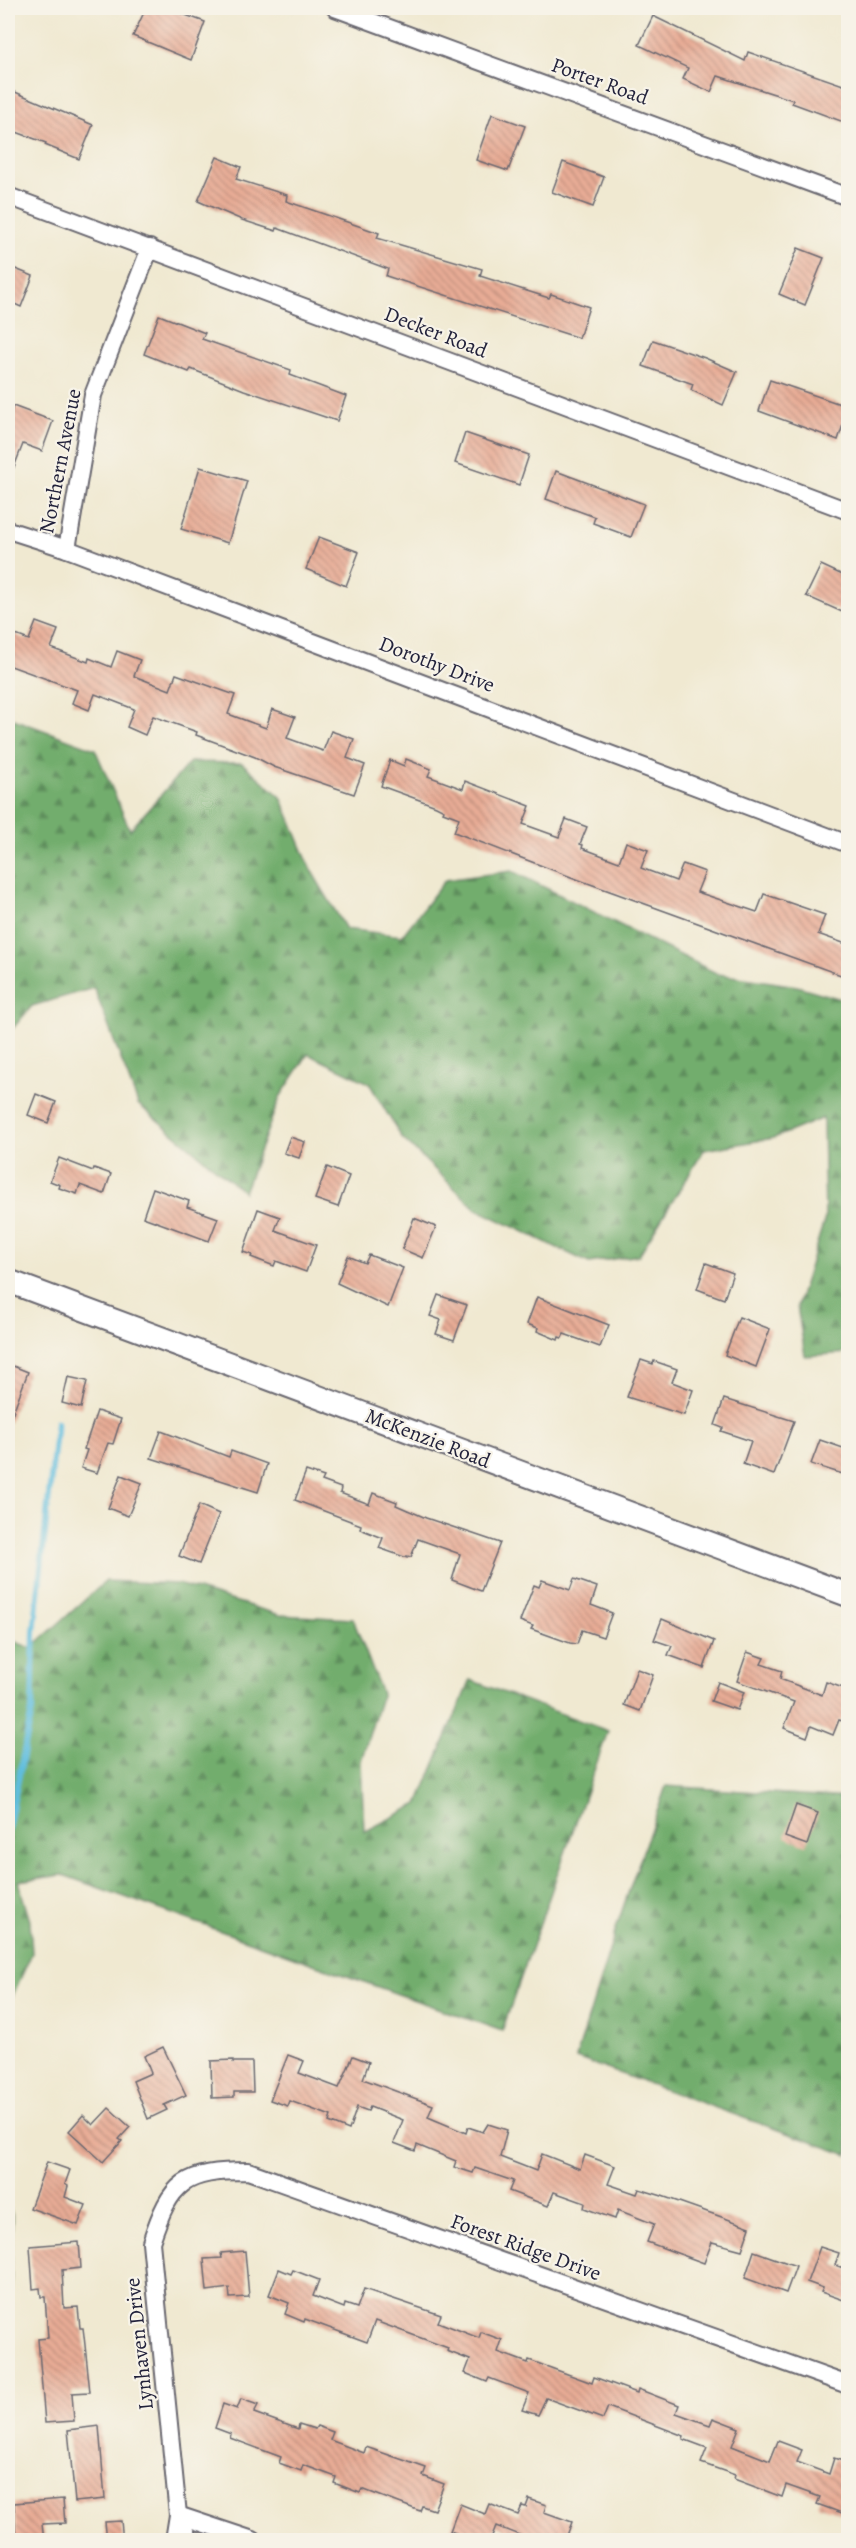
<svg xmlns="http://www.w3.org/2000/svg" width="856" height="2548" font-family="Alegreya,serif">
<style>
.forest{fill:url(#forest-firs);stroke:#4a6854;stroke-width:1.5}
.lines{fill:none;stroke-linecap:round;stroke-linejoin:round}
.stream{stroke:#5fbdde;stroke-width:6}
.building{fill:url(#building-back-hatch)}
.street-casing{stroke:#6a6870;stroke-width:20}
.secondary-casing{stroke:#6a6870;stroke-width:26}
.street{stroke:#fff;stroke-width:16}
.secondary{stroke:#fff;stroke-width:22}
.labels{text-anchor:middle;stroke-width:4.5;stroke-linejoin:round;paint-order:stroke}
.street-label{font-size:21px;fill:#22223b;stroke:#f7f3e8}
</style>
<defs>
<pattern id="forest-firs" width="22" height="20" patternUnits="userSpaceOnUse" patternTransform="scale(1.5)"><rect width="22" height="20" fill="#72ad6d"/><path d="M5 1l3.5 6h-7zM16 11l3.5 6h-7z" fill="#5d8c5b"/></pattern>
<pattern id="building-back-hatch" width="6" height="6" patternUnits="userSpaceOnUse" patternTransform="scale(1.5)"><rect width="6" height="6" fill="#e8ac95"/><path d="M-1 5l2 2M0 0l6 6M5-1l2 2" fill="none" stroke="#bc8c7b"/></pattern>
</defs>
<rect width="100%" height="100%" fill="#f7f3e8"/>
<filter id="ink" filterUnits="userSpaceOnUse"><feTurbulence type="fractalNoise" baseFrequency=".0167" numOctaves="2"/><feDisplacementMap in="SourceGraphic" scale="12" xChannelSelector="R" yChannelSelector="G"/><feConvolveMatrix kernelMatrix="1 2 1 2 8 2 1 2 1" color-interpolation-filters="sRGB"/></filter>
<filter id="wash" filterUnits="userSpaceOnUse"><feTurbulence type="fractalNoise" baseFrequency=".008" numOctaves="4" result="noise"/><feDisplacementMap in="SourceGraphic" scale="24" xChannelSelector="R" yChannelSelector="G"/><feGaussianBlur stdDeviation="1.35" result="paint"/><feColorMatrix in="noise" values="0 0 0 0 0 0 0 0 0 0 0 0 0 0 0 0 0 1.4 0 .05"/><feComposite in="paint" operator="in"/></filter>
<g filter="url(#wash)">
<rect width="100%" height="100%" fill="#f0e9d1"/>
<g class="forest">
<path d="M8,717L95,749L130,830L190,762L242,763L281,797L311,870L346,929L402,936L445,880L512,871L718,974L797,986L848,1001V1353L805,1356L797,1306L825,1218L823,1118L774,1138L704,1150L639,1255L589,1263L476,1209L402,1138L369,1083L308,1054L280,1097L244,1192L138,1104L94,988L32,1006L8,1034Z"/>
<path d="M106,1581L178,1584L280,1615L353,1619L382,1694L361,1761L364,1832L418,1804L470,1680L608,1731L502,2031L63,1875L18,1881L30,1921L32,1953L8,2006V1639L31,1648Z"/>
<path d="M666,1786L848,1798V2155L576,2058L619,1919Z"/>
<path d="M8,2205L12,2215L11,2289L8,2318Z"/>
</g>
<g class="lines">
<path class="stream" d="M8,1829L32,1711L34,1632L57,1422"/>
</g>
<g id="blocks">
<g class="building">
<path d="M146,8H166L205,22L191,60L133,36Z"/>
<path d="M653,16L745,61L748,52L849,87V124L792,103L793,100L718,76L711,92L683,79L688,68L639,45Z"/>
<path d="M8,89L93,125L79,159L45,145L46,143L8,129Z"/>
<path d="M492,114L525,126L508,171L476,160Z"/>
<path d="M217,157L241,167L236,179L287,195L286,201L379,233L377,238L482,269L480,276L549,298L551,294L589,307L579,338L386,276L388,269L277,228L276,231L242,220L198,201Z"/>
<path d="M563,162L604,177L593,207L552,192Z"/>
<path d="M798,248L824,258L805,305L779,294Z"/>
<path d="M8,266L33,276L21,307L8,301Z"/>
<path d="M159,315L205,333L202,339L291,370L290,375L346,396L337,421L244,390L191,369L189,372L144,354Z"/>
<path d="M653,340L705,358L737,372L723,405L691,390L693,384L643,366Z"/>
<path d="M770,380L849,407L838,440L759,411Z"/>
<path d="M13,406L53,421L42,451L23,444L9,480H8V422Z"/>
<path d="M465,433L529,455L519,485L455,463Z"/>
<path d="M200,467L247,481L228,543L181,529Z"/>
<path d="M556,471L644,504L631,537L593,523L595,517L546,499Z"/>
<path d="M319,537L359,552L346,586L306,569Z"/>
<path d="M821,565L849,578V615L806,596Z"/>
<path d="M36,622L58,630L51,648L88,662L89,658L111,667L117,651L140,660L134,676L170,690L176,674L235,695L228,714L266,728L272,709L295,717L287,738L323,751L331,731L354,739L347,758L365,765L354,794L274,767L255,757L196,735L197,732L153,716L145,735L127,727L134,709L95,694L89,710L72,703L77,690L8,665V632L29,640Z"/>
<path d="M406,759L431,769L428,776L463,789L465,781L530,806L523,824L559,837L566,819L587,827L580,844L583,845L582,848L619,862L626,842L648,850L641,868L676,881L683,864L705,872L697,892L757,912L764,894L825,915L818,934L849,945V978L571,877L454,832L459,818L443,812L444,810L436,806L381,786L390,760L404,766Z"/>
<path d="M36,1094L56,1102L48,1123L28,1115Z"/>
<path d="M290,1137L305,1142L299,1158L284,1153Z"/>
<path d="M59,1158L93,1171L94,1168L111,1174L104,1194L80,1185L77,1194L59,1188L60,1185L50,1181Z"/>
<path d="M327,1167L349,1176L338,1207L315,1199Z"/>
<path d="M153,1188L189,1201L187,1207L218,1218L209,1241L143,1217Z"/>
<path d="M258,1209L280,1217L275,1230L316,1245L306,1272L276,1261L274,1266L251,1257L252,1255L243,1252Z"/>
<path d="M414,1218L436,1227L423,1258L402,1249Z"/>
<path d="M369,1255L403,1268L388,1307L337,1283L348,1256L365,1263Z"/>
<path d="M706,1263L733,1273L724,1299L697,1289Z"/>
<path d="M438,1295L467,1305L454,1340L436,1334L441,1320L430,1316Z"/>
<path d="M537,1297L609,1325L600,1347L564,1334L562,1338L559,1337L558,1340L537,1331L538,1328L527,1324Z"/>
<path d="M739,1317L770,1329L756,1367L725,1355Z"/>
<path d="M641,1360L653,1364L654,1361L677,1369L672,1382L693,1390L684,1415L627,1397Z"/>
<path d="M8,1364L28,1372L9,1423H8Z"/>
<path d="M68,1377L87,1381L81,1408L62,1403Z"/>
<path d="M724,1399L794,1421L774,1475L743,1464L751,1441L721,1431L723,1428L715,1425Z"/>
<path d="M97,1411L121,1419L113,1444L108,1443L97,1473L81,1468L87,1450L84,1449Z"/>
<path d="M161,1431L229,1457L231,1451L267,1464L258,1492L151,1458Z"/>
<path d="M820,1440L849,1450V1476L811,1464Z"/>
<path d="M306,1471L324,1477L322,1481L341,1488L340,1493L369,1504L373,1493L397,1502L396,1505L426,1518L500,1543L481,1591L452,1580L460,1554L418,1539L411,1557L407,1556V1558L379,1548L383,1538L360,1529L361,1525L295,1500Z"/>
<path d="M121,1475L142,1483L128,1516L108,1508Z"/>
<path d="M199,1505L219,1514L199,1564L179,1556Z"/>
<path d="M574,1579L597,1587L591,1605L612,1613L603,1637L582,1630L577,1644L570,1643L531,1629L533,1626L520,1621L534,1585L539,1587L542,1580L570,1590Z"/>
<path d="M662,1619L714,1641L704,1668L668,1655L672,1646L654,1640Z"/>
<path d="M747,1652L764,1658L761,1664L782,1671L780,1679L822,1695L826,1682L849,1690V1723L839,1720L833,1735L811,1726L807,1737L784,1728L794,1702L737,1681Z"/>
<path d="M637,1669L653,1675L640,1711L624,1705Z"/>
<path d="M718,1682L744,1692L737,1710L711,1701Z"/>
<path d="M796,1805L818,1813L807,1845L785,1837Z"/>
<path d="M163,2047L186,2095L164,2105L167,2110L148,2119L133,2081L151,2073L144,2056Z"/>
<path d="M288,2055L304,2061L299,2073L339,2088L353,2056L369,2062L363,2079L433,2105L428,2117L466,2133L468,2127L483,2132L488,2124L507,2130L500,2157L536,2171L542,2154L580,2169L585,2155L615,2166L608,2184L637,2194L639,2189L662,2196L750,2227L742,2250L712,2242L704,2263L647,2242L654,2224L618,2210L615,2219L584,2208L585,2203L554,2192L548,2206L509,2191L513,2181L475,2168L473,2173L454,2167L456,2161L417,2145L415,2151L394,2143L403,2120L370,2107L368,2111L357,2107L349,2130L329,2122L331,2116L290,2101L288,2106L270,2100Z"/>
<path d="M233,2060V2062H252L253,2092H234V2097L212,2098L211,2061Z"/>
<path d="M109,2108L130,2127L119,2139L122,2141L103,2162L69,2131L83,2115L93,2125Z"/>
<path d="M47,2162L70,2170L65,2184L68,2186L65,2197L86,2205L78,2225L30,2208Z"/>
<path d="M79,2242L81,2268L62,2270L64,2308L78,2307L80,2328H83L84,2336L90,2392L72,2393L74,2421L45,2423L38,2339L48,2338L45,2297H41L40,2288L33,2289L30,2246Z"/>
<path d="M820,2247L839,2253L835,2265L849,2270V2302L821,2292L823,2288L807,2282Z"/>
<path d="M245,2251L249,2297L230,2298L229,2288L207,2291L204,2259L222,2258L221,2253Z"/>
<path d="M754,2251L796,2266L786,2293L745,2278Z"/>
<path d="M279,2269L291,2274L293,2270L319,2280L313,2296L344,2308L345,2304L357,2308L364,2289L441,2315L438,2322L479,2338L481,2332L502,2340L498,2352L528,2363L529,2360L592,2383L594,2377L637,2393L638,2389L679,2405L676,2413L710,2425L713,2418L739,2428L732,2446L770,2461L778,2441L802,2450L797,2462L829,2474L834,2458L849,2463V2495L842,2513L817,2504L820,2497L786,2485L782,2497L734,2479L735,2475L701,2463L707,2448L683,2439L684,2436L608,2407L603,2419L546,2398L538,2415L522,2410L529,2393L489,2378L487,2382L465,2373L470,2360L447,2351L448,2348L375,2321L367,2342L305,2319L304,2322L285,2314L289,2303L269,2295Z"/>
<path d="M241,2399L258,2405L254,2413L298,2429L299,2424L315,2429L317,2426L333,2432L330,2440L364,2453L366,2447L426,2468L423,2476L444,2484L434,2510L422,2506L420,2511L362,2489L360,2493L334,2483L336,2477L303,2465L301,2471L279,2463L281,2457L230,2438L231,2434L215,2428L223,2404L237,2409Z"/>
<path d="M99,2426L105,2499L75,2502L68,2430Z"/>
<path d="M63,2499L65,2523L42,2524L44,2541H16L14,2503Z"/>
<path d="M529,2499L546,2505L544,2512L572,2522L565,2541H534L496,2526L490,2541H476L450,2531L460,2504L485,2514L489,2504L518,2515L522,2506L526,2507Z"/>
<path d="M121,2521L123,2541H107L105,2522Z"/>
</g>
</g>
</g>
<g filter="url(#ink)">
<use href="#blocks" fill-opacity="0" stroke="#6a6870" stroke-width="1.5"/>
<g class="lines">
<g class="street-casing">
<g id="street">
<path d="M335,8L848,197"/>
<path d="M8,196L848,511"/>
<path d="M8,530L67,549L848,844"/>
<path d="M67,549L93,395L150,248"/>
<path d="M178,2515L253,2540"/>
<path d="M178,2515L189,2540"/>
<path d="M174,2540L178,2515L151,2242C171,2181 184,2171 248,2171L848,2385"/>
</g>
</g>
<g class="secondary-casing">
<path id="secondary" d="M8,1281L848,1595"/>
</g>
<use href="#street" class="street"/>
<use href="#secondary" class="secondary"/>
</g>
</g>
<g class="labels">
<g class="street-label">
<text transform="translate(600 81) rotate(20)" y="7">Porter Road</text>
<text transform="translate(436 332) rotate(21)" y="7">Decker Road</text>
<text transform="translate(60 461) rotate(-79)" y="7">Northern Avenue</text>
<text transform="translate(437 664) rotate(21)" y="7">Dorothy Drive</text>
<text transform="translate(428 1438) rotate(21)" y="7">McKenzie Road</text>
<text transform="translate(526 2247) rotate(20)" y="7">Forest Ridge Drive</text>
<text transform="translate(139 2344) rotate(-96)" y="7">Lynhaven Drive</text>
</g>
</g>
<rect width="856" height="2548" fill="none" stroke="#f7f3e8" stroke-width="30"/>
</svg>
